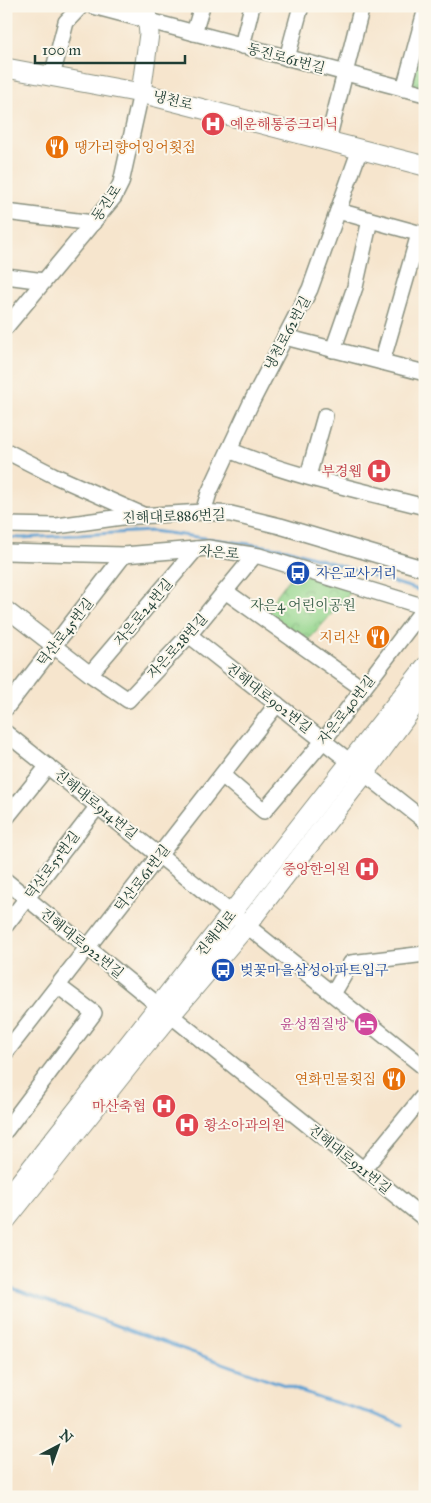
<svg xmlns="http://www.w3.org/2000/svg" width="431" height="1503" font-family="'IM FELL Great Primer','Noto Serif KR',serif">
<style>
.park{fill:url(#park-crowns);stroke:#5a8a60}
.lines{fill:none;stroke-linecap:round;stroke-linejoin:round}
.stream{stroke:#5fa0d2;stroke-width:3}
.minor-casing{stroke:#8a9180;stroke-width:18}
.major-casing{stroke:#8a9180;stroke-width:21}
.minor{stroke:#fff;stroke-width:15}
.major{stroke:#fff;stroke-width:19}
.labels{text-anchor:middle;stroke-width:4;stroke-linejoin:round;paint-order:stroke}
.street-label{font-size:14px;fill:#1f3d34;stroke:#fbf7ec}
.health-label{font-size:14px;fill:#be3a42;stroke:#fbf7ec;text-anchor:end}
.food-label{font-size:14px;fill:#c56008;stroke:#fbf7ec;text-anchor:end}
.transit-label{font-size:14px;fill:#164399;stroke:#fbf7ec;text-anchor:start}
.park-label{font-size:14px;fill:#365c46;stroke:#fbf7ec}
.hotel-label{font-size:14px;fill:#b23c85;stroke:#fbf7ec;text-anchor:end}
</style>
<defs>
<pattern id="park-crowns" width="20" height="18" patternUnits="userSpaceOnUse" patternTransform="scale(1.25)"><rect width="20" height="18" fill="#94d68d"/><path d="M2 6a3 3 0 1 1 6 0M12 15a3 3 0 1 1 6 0" fill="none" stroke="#78af74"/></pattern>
</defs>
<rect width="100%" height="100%" fill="#fbf7ec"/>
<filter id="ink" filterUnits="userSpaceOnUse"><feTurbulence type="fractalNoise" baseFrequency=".02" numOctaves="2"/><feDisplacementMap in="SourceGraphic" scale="10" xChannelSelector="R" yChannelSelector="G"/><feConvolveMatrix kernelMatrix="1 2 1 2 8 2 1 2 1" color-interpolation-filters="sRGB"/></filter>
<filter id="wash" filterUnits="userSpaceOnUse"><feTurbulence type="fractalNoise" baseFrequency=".0096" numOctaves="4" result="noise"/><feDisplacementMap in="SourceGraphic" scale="20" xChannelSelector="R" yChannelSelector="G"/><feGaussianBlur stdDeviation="1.12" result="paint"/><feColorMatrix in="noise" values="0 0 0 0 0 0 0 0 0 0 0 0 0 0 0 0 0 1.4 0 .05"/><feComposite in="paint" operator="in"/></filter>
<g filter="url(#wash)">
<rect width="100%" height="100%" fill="#f6e5cd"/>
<g class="park">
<path d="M425,33V89L410,85Z"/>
<path d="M294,572L351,589V592L306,643L265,611Z"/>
</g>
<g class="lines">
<g class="stream">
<path d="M6,537L21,538L152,531L287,549L425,592"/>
<path d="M6,1286L324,1399L371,1413L403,1425"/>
</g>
</g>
</g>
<g filter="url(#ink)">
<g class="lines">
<g class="minor-casing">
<g id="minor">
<path d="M93,6L425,94"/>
<path d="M194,33L202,6"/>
<path d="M242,46L252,6"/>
<path d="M287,58L301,6"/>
<path d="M52,76L66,22L81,6"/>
<path d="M404,89L425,12"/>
<path d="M328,140L362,6"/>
<path d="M338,211L425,235"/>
<path d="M6,212L93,223"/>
<path d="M6,276L44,281"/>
<path d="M6,327L114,197L121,183L141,93"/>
<path d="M285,337L425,373"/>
<path d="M333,350L355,287L370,220"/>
<path d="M382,362L419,234"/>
<path d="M229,450C291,476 359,490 425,507"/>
<path d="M6,451L53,475L143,515"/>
<path d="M308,476L325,416"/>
<path d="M203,512L209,493L251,403L310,289L360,149"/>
<path d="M6,525L57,526L122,517L203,512L231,514L280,526L425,569"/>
<path d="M6,552L124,555L208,548L259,556L425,607"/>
<path d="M225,591L363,689"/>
<path d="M6,609L90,674L128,700L189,635L254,556"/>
<path d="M189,635L425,821"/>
<path d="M90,674L196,549"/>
<path d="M6,708L124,555"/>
<path d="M6,733L425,1068"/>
<path d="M222,775L264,811L324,740L425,607"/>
<path d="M6,818L48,766"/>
<path d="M6,881L158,1005L425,1219"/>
<path d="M6,925L98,806"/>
<path d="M333,994L351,963L425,954"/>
<path d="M6,1052L277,704"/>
<path d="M6,1130L94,1013L58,986"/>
<path d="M363,1170L425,1094"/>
</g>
</g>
<g class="major-casing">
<g id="major">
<path d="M6,68L141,93L425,166"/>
<path d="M141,93L149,34L146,6"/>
<path d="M6,1200L425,667"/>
<path d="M6,1220L143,1048L247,925L365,773L425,691"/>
</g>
</g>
<use href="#minor" class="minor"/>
<use href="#major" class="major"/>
</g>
</g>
<defs>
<g id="hospital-disc" transform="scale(1.25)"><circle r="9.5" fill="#e0444e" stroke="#fbf7ec"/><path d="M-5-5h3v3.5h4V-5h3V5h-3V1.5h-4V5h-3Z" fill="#fff"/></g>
<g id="restaurant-disc" transform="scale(1.25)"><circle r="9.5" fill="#e8710a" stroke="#fbf7ec"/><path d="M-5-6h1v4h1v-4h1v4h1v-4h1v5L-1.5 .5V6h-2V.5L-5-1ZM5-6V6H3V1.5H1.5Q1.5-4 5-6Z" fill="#fff"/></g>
<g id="bus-disc" transform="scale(1.25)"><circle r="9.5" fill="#1a4fb4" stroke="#fbf7ec"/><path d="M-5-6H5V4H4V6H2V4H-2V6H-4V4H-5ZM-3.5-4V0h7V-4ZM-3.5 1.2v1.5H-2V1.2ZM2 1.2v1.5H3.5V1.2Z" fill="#fff"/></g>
<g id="hotel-disc" transform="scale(1.25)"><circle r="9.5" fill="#d1479c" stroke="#fbf7ec"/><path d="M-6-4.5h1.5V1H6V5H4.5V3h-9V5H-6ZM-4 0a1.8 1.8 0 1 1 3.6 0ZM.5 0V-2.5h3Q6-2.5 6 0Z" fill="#fff"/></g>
</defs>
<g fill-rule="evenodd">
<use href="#hospital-disc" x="213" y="124"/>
<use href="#restaurant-disc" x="57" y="147"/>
<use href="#hospital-disc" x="379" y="471"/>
<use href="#bus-disc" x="298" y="573"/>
<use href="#restaurant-disc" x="378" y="637"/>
<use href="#hospital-disc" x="367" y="869"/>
<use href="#bus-disc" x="223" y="970"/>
<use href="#hotel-disc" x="366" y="1024"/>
<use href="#restaurant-disc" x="394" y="1079"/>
<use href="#hospital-disc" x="164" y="1106"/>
<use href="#hospital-disc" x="187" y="1125"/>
</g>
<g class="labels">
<g class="street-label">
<text transform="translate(286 58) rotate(15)" y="5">동진로61번길</text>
<text transform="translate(173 100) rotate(14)" y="5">냉천로</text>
<text transform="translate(106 203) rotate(-56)" y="5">동진로</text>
<text transform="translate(287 333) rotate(-62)" y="5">냉천로62번길</text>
<text transform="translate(174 516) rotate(-2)" y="5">진해대로886번길</text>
<text transform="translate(219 552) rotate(5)" y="5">자은로</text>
<text transform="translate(143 612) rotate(-50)" y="5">자은로24번길</text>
<text transform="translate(65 632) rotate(-52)" y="5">덕산로45번길</text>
<text transform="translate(177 646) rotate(-48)" y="5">자은로28번길</text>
<text transform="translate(269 698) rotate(38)" y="5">진해대로902번길</text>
<text transform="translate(346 710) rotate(-52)" y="5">자은로40번길</text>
<text transform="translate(96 804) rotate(39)" y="5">진해대로914번길</text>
<text transform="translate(52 865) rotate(-53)" y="5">덕산로55번길</text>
<text transform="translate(142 878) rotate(-52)" y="5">덕산로61번길</text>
<text transform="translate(216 933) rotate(-51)" y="5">진해대로</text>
<text transform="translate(82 943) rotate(39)" y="5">진해대로922번길</text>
<text transform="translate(350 1159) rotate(39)" y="5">진해대로921번길</text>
</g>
<g class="health-label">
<text x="230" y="129" text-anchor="start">예운해통증크리닉</text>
<text x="362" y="476">부경웹</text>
<text x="350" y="874">중앙한의원</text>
<text x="146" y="1111">마산축협</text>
<text x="204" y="1130" text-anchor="start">황소아과의원</text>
</g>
<g class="food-label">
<text x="74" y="152" text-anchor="start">땡가리향어잉어횟집</text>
<text x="360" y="642">지리산</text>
<text x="376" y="1084">연화민물횟집</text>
</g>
<g class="transit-label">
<text x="316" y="578">자은교사거리</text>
<text x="240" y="975">벚꽃마을삼성아파트입구</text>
</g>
<g class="park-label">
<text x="303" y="610">자은4 어린이공원</text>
</g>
<g class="hotel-label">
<text x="348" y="1029">윤성찜질방</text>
</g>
</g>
<rect width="431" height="1503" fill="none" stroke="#fbf7ec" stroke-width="25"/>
<g transform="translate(58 1446) rotate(41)" stroke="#fbf7ec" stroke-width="4" paint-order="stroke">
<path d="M0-4L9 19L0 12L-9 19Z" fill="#1f3d34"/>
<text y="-8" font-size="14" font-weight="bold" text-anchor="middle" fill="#1f3d34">N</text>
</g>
<path d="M35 55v8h150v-8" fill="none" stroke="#1f3d34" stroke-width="2.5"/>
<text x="42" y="55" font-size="15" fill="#1f3d34" stroke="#fbf7ec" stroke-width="4" paint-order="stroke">100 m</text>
</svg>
